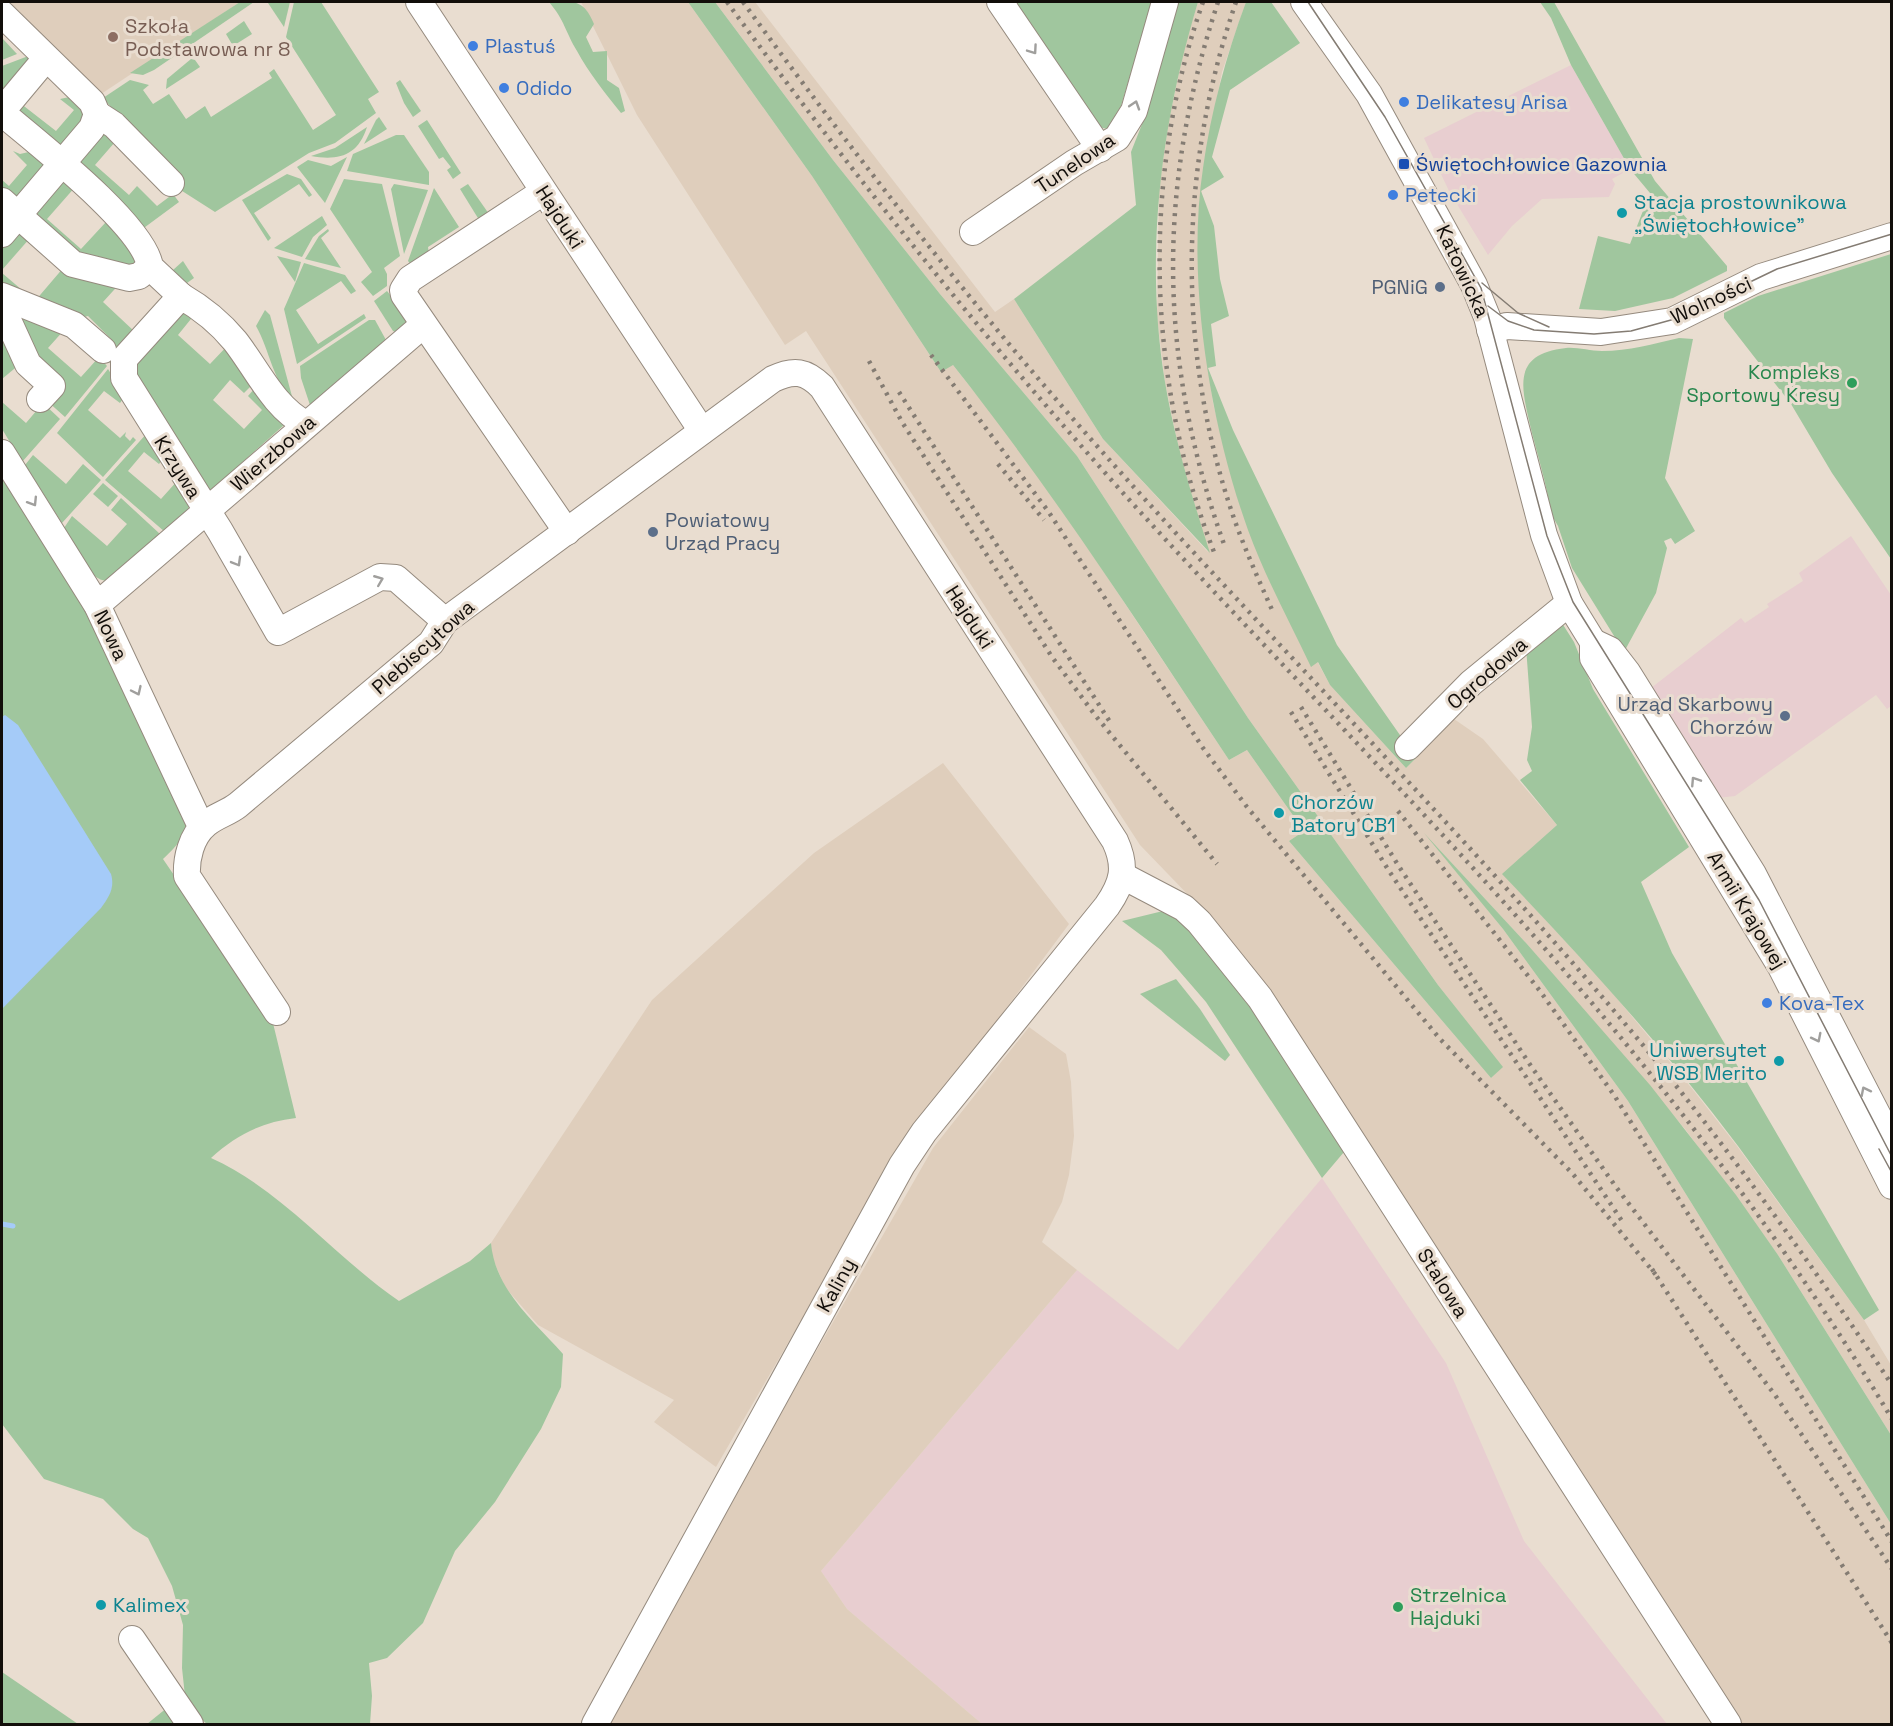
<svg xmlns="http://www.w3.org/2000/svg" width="1893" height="1726" font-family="'Space Grotesk',sans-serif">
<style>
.commercial{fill:#e8ced0}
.built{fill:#dfcebc}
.green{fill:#a0c69e}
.water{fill:#a5cbf8}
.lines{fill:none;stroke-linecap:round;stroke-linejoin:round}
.stream{stroke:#a5cbf8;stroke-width:5}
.minor-casing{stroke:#958a7e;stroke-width:28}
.minor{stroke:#fff;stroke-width:26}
.tram{stroke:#847c73;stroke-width:1.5}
.rail{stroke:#847c73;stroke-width:4.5;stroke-dasharray:3 6;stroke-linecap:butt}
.oneway{stroke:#a09f9d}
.education-dot{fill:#8d6e63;stroke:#e9ddd0;stroke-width:2}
.shop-dot{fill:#3f7fe0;stroke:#e9ddd0;stroke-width:2}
.transit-dot{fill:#1a4fb4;stroke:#e9ddd0;stroke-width:2}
.culture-dot{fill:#0f9aa8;stroke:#e9ddd0;stroke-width:2}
.service-dot{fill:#5c6f8a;stroke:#e9ddd0;stroke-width:2}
.leisure-dot{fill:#2e9e5b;stroke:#e9ddd0;stroke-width:2}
.labels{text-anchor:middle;stroke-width:6;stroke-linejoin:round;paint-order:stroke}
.education-label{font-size:20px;fill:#785e54;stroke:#e9ddd0;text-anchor:start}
.shop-label{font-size:20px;fill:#366cbe;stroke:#e9ddd0;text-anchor:start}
.street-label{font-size:20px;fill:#120e0a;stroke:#e9ddd0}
.transit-label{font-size:20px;fill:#164399;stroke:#e9ddd0;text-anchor:start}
.culture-label{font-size:20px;fill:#0d838f;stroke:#e9ddd0;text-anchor:start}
.service-label{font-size:20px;fill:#4e5e75;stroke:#e9ddd0;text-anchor:end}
.leisure-label{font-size:20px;fill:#27864d;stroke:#e9ddd0;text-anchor:end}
</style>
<rect width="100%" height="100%" fill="#e9ddd0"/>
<g class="commercial">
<path d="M1571,65L1630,169L1612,179L1615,184L1609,197L1542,199L1512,226L1488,255L1449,191L1424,138Z"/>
<path d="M1851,536L1891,595V706L1887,709L1876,695L1735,796L1717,798L1651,688L1741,618L1745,623L1769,607L1767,604L1803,581L1799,573Z"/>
<path d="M1322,1178L1446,1363L1524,1541L1667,1724H982L847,1609L821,1571L1077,1270L1178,1350Z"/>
</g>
<g class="built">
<path d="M7,2H240L98,96Z"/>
<path d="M581,2H688L812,176L941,372L952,364L1012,439L1066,515L1229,760L1247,750L1304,831L1289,841L1491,1078L1502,1067L1438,985L1248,718L1077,456L940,294L833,160L715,2H755L995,312L1014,299L1103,439L1208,552L1179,450L1165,382L1157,317L1159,188L1169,120L1186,40L1198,2H1246L1222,72L1203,170L1200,217L1203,334L1213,403L1230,471L1312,666L1317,661L1330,685L1406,768L1454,719L1483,739L1557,825L1503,874L1605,984L1694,1091L1737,1146L1864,1320L1891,1365V1435L1778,1255L1685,1129L1527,944L1434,844L1503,929L1628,1101L1891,1524V1724H1739L1195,902L1140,845L806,331L785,345L637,115Z"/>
<path d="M943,763L1069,924L897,1155L716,1467L654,1422L674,1400L538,1325L505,1287L492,1257L491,1243L652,1000L814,853Z"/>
<path d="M1029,1027L1066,1054L1071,1082L1074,1136L1069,1175L1062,1202L1042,1242L1077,1270L821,1571L847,1609L982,1724H605L693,1566L933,1148Z"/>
</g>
<g class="green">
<path d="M240,2H254L154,70L143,75L130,73Z"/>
<path d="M270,2H290L284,27L268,3Z"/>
<path d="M294,2H321L379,92L368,99L376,113L335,143L309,153L215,212L179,189L109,112L112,108L103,98L130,80L149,85L143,90L153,104L169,94L186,119L205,106L211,117L272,78L269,73L274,69L313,130L336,115L286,37Z"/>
<path d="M549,2C575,1 584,0 594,24L586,37L593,52L607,51V80L619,88L625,111L621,113C605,93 589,73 577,51C565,31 565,21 549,2Z"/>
<path d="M688,2H715L833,160L940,294L1077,456L1248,718L1438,985L1503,1067L1491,1078L1289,841L1304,831L1247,750L1229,760C1140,626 1053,491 953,365L941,372L812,176Z"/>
<path d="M1011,2H1152L1121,106L1107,129L1099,127Z"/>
<path d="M1178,2H1198C1161,124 1144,255 1165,382C1175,441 1192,497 1210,553L1103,439L1014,299L1136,205L1131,152L1146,114Z"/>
<path d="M1246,2H1271L1300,43L1230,90L1212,157L1224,177L1201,191L1214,226L1220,279L1229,316L1211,324L1216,366L1208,368L1233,430L1337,645L1416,758L1406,768L1330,685L1318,662L1311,667C1290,622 1265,577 1248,530C1210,424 1186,281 1203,168C1211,111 1226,56 1246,2Z"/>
<path d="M1540,2H1554L1655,181L1727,266V271L1673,298L1615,311L1579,309L1598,236L1630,244L1650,193L1630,169L1571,65L1551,18Z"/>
<path d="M244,21L252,34L233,46L226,34Z"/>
<path d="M2,38L17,54L2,60Z"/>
<path d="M31,55L37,61L2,103V66Z"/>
<path d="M191,59L195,60L200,67L166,89L167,79Z"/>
<path d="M400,80L421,111L413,117L404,103L396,83Z"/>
<path d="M74,96L89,111L63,149L8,108L20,103L56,131L74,110L60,99Z"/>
<path d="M379,117L387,129L364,144L376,120Z"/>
<path d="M427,120L461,173L453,179L447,170L451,167L443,157L439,159L418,126Z"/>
<path d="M367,127C358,156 338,161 311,156L335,148Z"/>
<path d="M101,132L115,142L95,165L129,195L137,186L157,206L173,194L179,202L137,233L74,163Z"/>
<path d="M396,135H404L429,172V185L347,171L353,154Z"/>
<path d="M13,151L20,154L33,151L47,166L19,200L2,193V180L9,186L27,165Z"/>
<path d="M347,157L325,203L297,167L308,160L331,166Z"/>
<path d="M287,174L301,179L312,195L309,197L299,184L254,213L271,238L268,241L242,200Z"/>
<path d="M63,178L76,186L47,219L81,249L106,222L144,254L130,272C83,261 52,259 33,209Z"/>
<path d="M344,179L382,184L400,256L384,268L387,274V286L373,296L361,282L372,272L330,209Z"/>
<path d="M394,184L428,190L404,254L391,189Z"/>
<path d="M468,184L489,214L481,223L460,189Z"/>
<path d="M434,188L459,227L428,247L429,254L412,266L408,261Z"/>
<path d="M322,216L327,225L313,237L302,257L274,248Z"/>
<path d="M328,229L329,231L321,238L341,268L305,259L319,236Z"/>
<path d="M14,231L30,238L2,270V244Z"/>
<path d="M1891,254H1892L1891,559L1832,473L1791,404L1724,318V313L1758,296Z"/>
<path d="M277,256L301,262L295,282Z"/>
<path d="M183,261L194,278L187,283L173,270Z"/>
<path d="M304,263L345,275L356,291L351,294L341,281L296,310L318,344L364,314L366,318L297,364L284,309Z"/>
<path d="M64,267L123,280L103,302L135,332L156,314L111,363L101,355L113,341L88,316L73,320L2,292V273L35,301Z"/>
<path d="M387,291L411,321L398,333L393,331L374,301Z"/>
<path d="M177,308L195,314L178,335L210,364L229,344L252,385L244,393L230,380L213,400L244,429L262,410L248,396L255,388H259L284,425L208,493L133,370L132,359Z"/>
<path d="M265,310L270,315L293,400C273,382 270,351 256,326Z"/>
<path d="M26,312L65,329L48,348L81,377L99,357L107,366L65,417L46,400L15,324Z"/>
<path d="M369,320H375L386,340L315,406L310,405L301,378L300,366Z"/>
<path d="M8,331L20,364L2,379V339Z"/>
<path d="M1679,338L1693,339L1665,478L1695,531L1675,544L1671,538L1664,541L1667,548L1656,593L1624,652L1572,568L1558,526L1551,514C1547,485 1538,457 1531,429C1522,389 1510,354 1566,348C1577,347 1590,351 1602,351C1629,351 1653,344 1679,338Z"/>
<path d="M108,369L125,396L120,403L104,391L88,410L120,438L126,432L125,436L130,441L133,437L136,440L103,477L57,433Z"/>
<path d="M2,402L26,423L43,403L60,419L22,462L2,429Z"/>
<path d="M148,432L163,459L159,464L144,452L128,471L161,499L178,480L165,469L169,465L191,501L186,515L165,532L105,480Z"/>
<path d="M33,455L66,484L83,464L101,480L62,523L25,465Z"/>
<path d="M2,465L80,590L187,812C187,835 179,844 163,859L272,1019L296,1118C262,1122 236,1135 211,1158C281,1189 336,1258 399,1301L470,1261L491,1243C495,1290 534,1321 563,1354L561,1387L541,1429L495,1502L455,1551L423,1623L387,1658L369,1663L372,1696L370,1724H207L194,1713L185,1696L182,1668L183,1625L172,1586L148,1538L133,1529L103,1499L44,1479L2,1424Z"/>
<path d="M103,483L118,496L108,507L93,494Z"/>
<path d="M121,498L160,534L108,581C87,581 74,544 64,528L72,516L107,546L127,524L111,510Z"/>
<path d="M1560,620L1574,642L1593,689L1689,847L1641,882L1672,953L1879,1310L1864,1320C1822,1262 1780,1204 1738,1146C1666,1050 1585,961 1502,874L1557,825L1520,780L1532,771L1527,760L1532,727L1526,647Z"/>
<path d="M1424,833L1527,944L1650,1085L1736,1195L1778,1255L1891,1435V1524L1628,1101L1503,929Z"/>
<path d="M1163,911L1177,916L1242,994L1344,1152L1322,1178L1206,1002L1161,950L1122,921Z"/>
<path d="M1176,979L1200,1009L1230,1055L1225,1061L1140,994Z"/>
<path d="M2,1672L78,1724H2Z"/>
<path d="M168,1707L179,1724H147Z"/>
</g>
<path class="water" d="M5,715L18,725L111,874C115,888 109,897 101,908L2,1009V717Z"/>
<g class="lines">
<path class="stream" d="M2,1224L13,1226"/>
<g class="minor-casing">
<g id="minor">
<path d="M419,2L702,431"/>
<path d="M1000,2L1100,149"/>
<path d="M1304,2L1369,94L1474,285L1487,317L1544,535L1569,603L1593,642V658L1781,967L1892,1186"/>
<path d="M2,14L92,102L97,114L92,128L2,234"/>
<path d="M2,111L43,62"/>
<path d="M2,113C35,141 146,227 150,267L181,296"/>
<path d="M97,114L114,125L171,183"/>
<path d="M543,192L410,279L403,290L404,295L567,532"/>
<path d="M2,201L73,264L129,278L139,276L150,267"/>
<path d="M973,232L1074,163L1117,138L1134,111L1165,2"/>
<path d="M2,296L74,325L103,350"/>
<path d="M2,307L28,364L52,386L40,399"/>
<path d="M1490,330L1507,326L1601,332L1672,321L1761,277L1892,236"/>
<path d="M306,424C274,408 257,369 235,341C221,324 200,307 181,296L124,359V378L220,531L278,632L380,577L396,578L445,621"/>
<path d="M2,453L97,605L198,820L204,825"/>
<path d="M97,605L422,326"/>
<path d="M1593,642L1610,650L1627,672L1753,874L1892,1143"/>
<path d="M1408,747L1471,683L1569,603"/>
<path d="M1123,876L1184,908L1199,922L1260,998L1728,1724"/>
<path d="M277,1012L187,876C186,859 191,836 206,824C215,816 228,813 238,805L431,643L445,621L773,379C794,369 806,371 822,387L1115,841C1127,867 1123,883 1107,906L924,1132L902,1165L595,1724"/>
<path d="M132,1639L190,1724"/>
</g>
</g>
<use href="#minor" class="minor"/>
<g class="tram">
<path d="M1308,2L1385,117L1481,288L1547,536L1573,602L1759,900L1892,1157"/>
<path d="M1482,283L1518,313L1549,327"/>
<path d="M1488,306L1508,321L1534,330L1594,334L1631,331L1671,320L1777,269L1892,234"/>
<path d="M1879,1149L1892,1173"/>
</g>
<g class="rail">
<path d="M727,2C854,176 988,344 1133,504C1305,693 1488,872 1648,1071C1737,1181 1819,1297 1892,1419"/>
<path d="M743,2C847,145 957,286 1074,420C1263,635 1469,835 1652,1056C1738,1161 1817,1272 1892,1385"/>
<path d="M1203,2C1141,178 1146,378 1214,552"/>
<path d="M1218,2C1156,190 1158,361 1225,547"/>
<path d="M1236,2C1178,170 1176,356 1236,524C1247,554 1260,583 1273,612"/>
<path d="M931,355L1048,511L1203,748L1247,807L1440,1039L1572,1173L1656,1275"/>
<path d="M869,361L902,422L1052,657L1095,715L1217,864"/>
<path d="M899,392L1110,722"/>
<path d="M998,464L1044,520"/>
<path d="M1301,707L1398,865L1533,1069L1616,1187L1775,1395L1892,1569"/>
<path d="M1291,712L1389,871L1622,1221"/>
<path d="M1398,811L1540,991L1614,1095L1892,1542"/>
<path d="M1652,1269L1892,1643"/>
</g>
</g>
<defs><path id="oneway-chevron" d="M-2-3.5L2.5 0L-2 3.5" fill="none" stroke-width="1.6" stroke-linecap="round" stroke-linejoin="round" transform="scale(1.5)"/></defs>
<g class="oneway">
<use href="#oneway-chevron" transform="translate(1033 50) rotate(55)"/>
<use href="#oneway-chevron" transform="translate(1135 105) rotate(-72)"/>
<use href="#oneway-chevron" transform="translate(33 502) rotate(58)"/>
<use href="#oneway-chevron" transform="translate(237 562) rotate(60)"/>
<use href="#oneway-chevron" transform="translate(379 580) rotate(-22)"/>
<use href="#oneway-chevron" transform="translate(137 691) rotate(65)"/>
<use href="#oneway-chevron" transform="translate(1695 781) rotate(-123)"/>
<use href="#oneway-chevron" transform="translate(1817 1038) rotate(63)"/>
<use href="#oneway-chevron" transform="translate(1865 1091) rotate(-117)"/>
</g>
<circle class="education-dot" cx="113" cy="37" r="6"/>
<g class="shop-dot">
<circle cx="473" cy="46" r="6"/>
<circle cx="504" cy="88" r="6"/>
<circle cx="1404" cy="102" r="6"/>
<circle cx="1393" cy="195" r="6"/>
<circle cx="1767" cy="1003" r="6"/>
</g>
<rect class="transit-dot" x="1398" y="158" width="12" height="12" rx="3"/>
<g class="culture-dot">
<circle cx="1622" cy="213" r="6"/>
<circle cx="1279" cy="813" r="6"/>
<circle cx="1779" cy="1061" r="6"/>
<circle cx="101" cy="1605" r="6"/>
</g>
<g class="service-dot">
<circle cx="1440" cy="287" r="6"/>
<circle cx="653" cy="532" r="6"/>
<circle cx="1785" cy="716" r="6"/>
</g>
<g class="leisure-dot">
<circle cx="1852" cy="383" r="6"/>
<circle cx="1398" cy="1607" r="6"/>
</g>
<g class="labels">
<g class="education-label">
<text x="125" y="33">Szkoła<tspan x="125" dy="23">Podstawowa nr 8</tspan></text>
</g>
<g class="shop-label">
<text x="485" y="53">Plastuś</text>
<text x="516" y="95">Odido</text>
<text x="1416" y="109">Delikatesy Arisa</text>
<text x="1405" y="202">Petecki</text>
<text x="1779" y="1010">Kova-Tex</text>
</g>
<g class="street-label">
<text transform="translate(1075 163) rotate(-34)" y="7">Tunelowa</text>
<text transform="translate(560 217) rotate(57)" y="7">Hajduki</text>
<text transform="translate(1463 271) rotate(65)" y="7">Katowicka</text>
<text transform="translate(1711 300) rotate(-25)" y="7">Wolności</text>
<text transform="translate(273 453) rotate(-41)" y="7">Wierzbowa</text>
<text transform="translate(178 467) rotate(58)" y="7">Krzywa</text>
<text transform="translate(970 617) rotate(57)" y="7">Hajduki</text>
<text transform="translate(111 635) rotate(65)" y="7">Nowa</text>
<text transform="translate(423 647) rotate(-42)" y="7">Plebiscytowa</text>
<text transform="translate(1487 673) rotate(-41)" y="7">Ogrodowa</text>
<text transform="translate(1747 910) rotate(59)" y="7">Armii Krajowej</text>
<text transform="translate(1443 1283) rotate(58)" y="7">Stalowa</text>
<text transform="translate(836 1285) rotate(-61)" y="7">Kaliny</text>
</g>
<g class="transit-label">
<text x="1416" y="171">Świętochłowice Gazownia</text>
</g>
<g class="culture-label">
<text x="1634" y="209">Stacja prostownikowa<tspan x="1634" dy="23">„Świętochłowice”</tspan></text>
<text x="1291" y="809">Chorzów<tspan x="1291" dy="23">Batory CB1</tspan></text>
<text x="1767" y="1057" text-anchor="end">Uniwersytet<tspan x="1767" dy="23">WSB Merito</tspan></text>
<text x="113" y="1612">Kalimex</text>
</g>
<g class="service-label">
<text x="1428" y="294">PGNiG</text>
<text x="665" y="527" text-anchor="start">Powiatowy<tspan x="665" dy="23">Urząd Pracy</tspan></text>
<text x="1773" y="711">Urząd Skarbowy<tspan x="1773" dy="23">Chorzów</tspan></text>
</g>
<g class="leisure-label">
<text x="1840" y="379">Kompleks<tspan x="1840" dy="23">Sportowy Kresy</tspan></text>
<text x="1410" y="1602" text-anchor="start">Strzelnica<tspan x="1410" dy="23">Hajduki</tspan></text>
</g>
</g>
<rect width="1893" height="1726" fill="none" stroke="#120e0a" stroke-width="6"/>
</svg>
